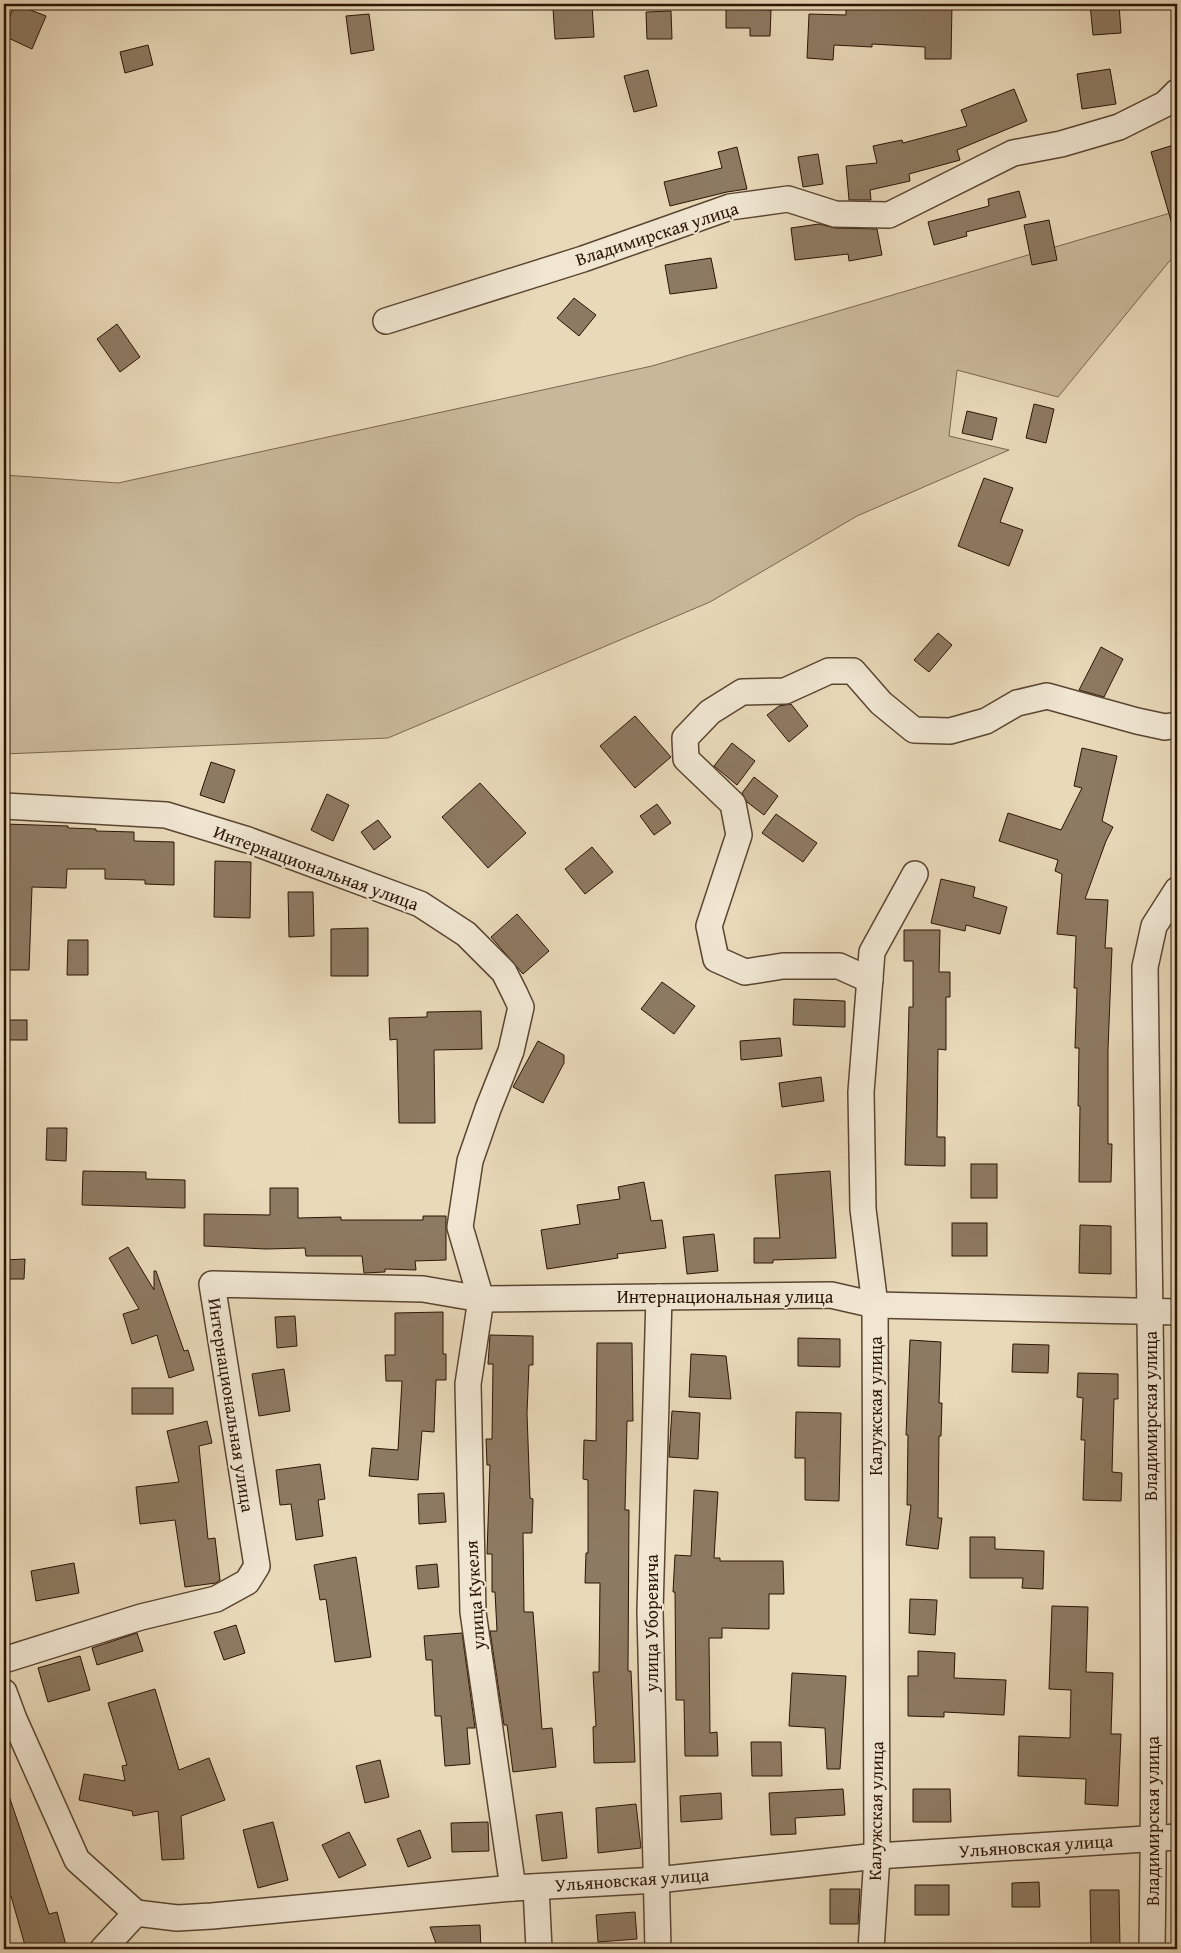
<svg xmlns="http://www.w3.org/2000/svg" width="1181" height="1953" font-family="'Gentium Book Plus',serif">
<style>
.green{fill:#c8b89a;stroke:#7a664f}
.building{fill:#8d7a62;stroke:#2b1404}
.lines{fill:none;stroke-linecap:round;stroke-linejoin:round}
.minor-casing{stroke:#5a4531;stroke-width:28}
.minor{stroke:#f0e6d2;stroke-width:25}
.labels{text-anchor:middle;stroke-width:4;stroke-linejoin:round;paint-order:stroke}
.street-label{font-size:18px;fill:#2b1404;stroke:#f0e6d2}
</style>
<rect width="100%" height="100%" fill="#e8d9b9"/>
<filter id="stains"><feTurbulence type="fractalNoise" baseFrequency=".004" numOctaves="4"/><feColorMatrix values="0 0 0 0 .2 0 0 0 0 .09 0 0 0 0 .02 0 0 0 .5 -.17"/></filter>
<radialGradient id="worn" r=".72"><stop offset=".6" stop-color="#630" stop-opacity="0"/><stop offset="1" stop-color="#630" stop-opacity=".3"/></radialGradient>
<path class="green" d="M1177,211V252L1058,397L957,370L949,436L1009,450L857,516L710,602L388,738L4,754V475L118,483L652,366Z"/>
<g class="building">
<path d="M15,4L46,16L32,49L4,36V30Z"/>
<path d="M846,4L926,6V4H952L951,59H925V47L872,44V47L834,45L833,60L807,58L809,14L846,15Z"/>
<path d="M1090,4H1119L1121,33L1093,35Z"/>
<path d="M592,5L594,37L555,39L553,8Z"/>
<path d="M726,8L771,10L770,36H750V28H726Z"/>
<path d="M671,11L672,39H647L646,12Z"/>
<path d="M369,14L374,50L351,54L346,16Z"/>
<path d="M148,45L153,65L125,73L120,52Z"/>
<path d="M1110,69L1116,104L1082,109L1077,74Z"/>
<path d="M648,70L657,106L634,112L624,76Z"/>
<path d="M1014,89L1027,121L957,150L960,160L909,174L910,181L870,190L871,200H849L846,166L877,163L873,146L902,140L903,143L967,126L961,110Z"/>
<path d="M1177,144V224H1172L1151,152Z"/>
<path d="M737,147L747,189L727,192L670,206L664,182L722,168L718,152Z"/>
<path d="M818,154L823,184L803,187L798,157Z"/>
<path d="M1019,191L1026,217L966,232L967,236L934,245L928,222L989,206L988,199Z"/>
<path d="M1049,220L1057,260L1032,265L1024,225Z"/>
<path d="M819,224L835,228L877,229L882,255L849,261L848,254L795,260L791,228Z"/>
<path d="M711,258L717,288L670,294L665,265Z"/>
<path d="M574,298L596,315L579,336L557,318Z"/>
<path d="M117,324L140,357L120,372L97,339Z"/>
<path d="M1034,404L1054,409L1046,443L1026,438Z"/>
<path d="M967,411L997,418L992,440L962,433Z"/>
<path d="M984,478L1013,488L1000,522L1023,530L1009,566L958,546Z"/>
<path d="M938,633L952,645L929,672L914,660Z"/>
<path d="M1101,647L1123,659L1104,697L1079,690Z"/>
<path d="M791,704L808,726L789,742L767,715L779,706Z"/>
<path d="M635,716L671,757L635,788L600,746Z"/>
<path d="M732,743L755,761L737,785L714,766Z"/>
<path d="M1082,748L1117,756L1102,821L1113,827L1106,841L1085,899L1108,900L1105,948H1112L1108,1049V1144H1112L1111,1182H1079L1080,1106H1078L1079,1048H1075L1077,988H1074L1076,936L1057,934L1062,874L1055,871L1058,860L999,841L1008,813L1061,830L1082,788L1074,786Z"/>
<path d="M211,762L235,770L224,803L200,795Z"/>
<path d="M754,777L778,796L764,815L747,802L742,793Z"/>
<path d="M480,783L526,833L488,868L442,817Z"/>
<path d="M327,794L349,805L333,841L311,830Z"/>
<path d="M657,804L671,823L654,835L640,816Z"/>
<path d="M776,814L817,843L803,862L762,833Z"/>
<path d="M378,820L391,837L374,850L361,832Z"/>
<path d="M4,824L68,826V828L96,829V831L134,832V841L174,842V885L145,884V880L105,879V869H67L66,888L32,887L29,970H6V919H4Z"/>
<path d="M592,847L613,872L585,894L565,869Z"/>
<path d="M215,861L251,862L250,918L214,917Z"/>
<path d="M941,879L975,887L973,897L1007,907L1000,934L966,925L965,931L931,923Z"/>
<path d="M288,892H313L314,936L289,937Z"/>
<path d="M517,914L549,951L523,974L491,937Z"/>
<path d="M368,928V976H331V929Z"/>
<path d="M904,930H940L939,972H950V997H946V1050L938,1049L937,1137H945V1166L905,1165L909,1007H913V961H904Z"/>
<path d="M68,940H88V975H67Z"/>
<path d="M662,982L695,1006L674,1034L641,1009Z"/>
<path d="M794,999L845,1001V1027L793,1025Z"/>
<path d="M481,1011L482,1049L434,1050L435,1123H399L397,1039L390,1040L389,1018L427,1017V1012Z"/>
<rect x="4" y="1020" width="23" height="20"/>
<path d="M780,1038L782,1056L741,1060L740,1041Z"/>
<path d="M538,1041L564,1055V1063L543,1103L513,1087Z"/>
<path d="M821,1077L824,1101L782,1107L779,1083Z"/>
<path d="M47,1128H67L66,1161L46,1160Z"/>
<rect x="971" y="1164" width="26" height="34"/>
<path d="M83,1171L146,1172V1179L185,1180V1208L82,1205Z"/>
<path d="M830,1171L836,1258L773,1260V1263H754V1238H780L775,1175Z"/>
<path d="M644,1182L651,1221L662,1220L666,1248L617,1254L618,1258L547,1269L541,1230L580,1224L577,1205L620,1199L618,1187Z"/>
<path d="M270,1188H298V1218L341,1217V1220H423V1216H446V1260L415,1261L416,1270L385,1269V1272L364,1273L362,1256H306L305,1248L266,1249L204,1246V1214L270,1215Z"/>
<rect x="952" y="1223" width="35" height="33"/>
<path d="M1080,1225L1111,1226V1274L1079,1273Z"/>
<path d="M714,1234L718,1271L687,1274L683,1237Z"/>
<path d="M128,1247L154,1290V1271H156L184,1351L188,1350L194,1370L169,1378L157,1335L132,1344L123,1314L139,1309L109,1258Z"/>
<path d="M25,1259L24,1279H4V1260Z"/>
<path d="M443,1312V1354H446V1380H436L434,1432L422,1431L418,1480L369,1476L372,1448L398,1450L402,1381H386L385,1355H395V1313Z"/>
<path d="M295,1316L297,1346L277,1348L275,1317Z"/>
<path d="M490,1335L533,1336V1365H529L527,1413L530,1498L533,1499L532,1533H523L524,1612H533L542,1729L552,1728L556,1767L513,1772L507,1725H504L490,1631H497L495,1592H492V1554H487L490,1465H487L486,1439H492L493,1364H488Z"/>
<path d="M798,1338L840,1339V1367L798,1366Z"/>
<path d="M910,1340L941,1342L939,1403H942L941,1436H939L938,1518H942L938,1549L906,1545L911,1505H907L908,1435H906Z"/>
<path d="M597,1343H632L633,1421H627L625,1510H629L628,1671H631L635,1762L594,1763L593,1727L596,1726L593,1672H599L600,1583H585L586,1553H588V1480L583,1479L584,1440L596,1441Z"/>
<path d="M1013,1344L1049,1345L1048,1373L1012,1372Z"/>
<path d="M691,1354L726,1356L731,1399L689,1397Z"/>
<path d="M284,1369L290,1411L259,1416L252,1374Z"/>
<path d="M1078,1373L1118,1374V1399H1114L1112,1472L1122,1473L1121,1501L1083,1500L1085,1440H1081L1083,1398L1077,1397Z"/>
<rect x="132" y="1388" width="41" height="26"/>
<path d="M672,1411L700,1413L698,1459L669,1457Z"/>
<path d="M796,1412L841,1413L839,1501L805,1500V1458H795Z"/>
<path d="M207,1421L212,1443L199,1446L208,1539L215,1538L220,1580L216,1583L185,1587L175,1520L140,1524L136,1487L179,1482L167,1431Z"/>
<path d="M320,1464L325,1499L318,1500L323,1536L296,1540L291,1504L280,1505L276,1470Z"/>
<path d="M694,1490L718,1492L714,1558H720V1561H783L784,1594H769V1629L722,1628V1638H709L710,1733L717,1732L718,1756H685L684,1700H676L675,1592H673L675,1555L691,1556Z"/>
<path d="M444,1493L446,1522L419,1524L418,1494Z"/>
<path d="M970,1537H995V1549L1044,1551L1043,1589L1022,1588L1023,1578H970Z"/>
<path d="M356,1557L371,1657L335,1662L326,1599L320,1600L314,1565Z"/>
<path d="M74,1563L79,1593L36,1601L31,1571Z"/>
<path d="M437,1564L439,1587L418,1589L416,1566Z"/>
<path d="M910,1599L937,1600L935,1635L909,1633Z"/>
<path d="M1052,1606L1088,1607L1086,1672L1113,1673L1111,1734H1121L1118,1806L1085,1804L1086,1779L1018,1776L1019,1736L1070,1738L1071,1690L1049,1689Z"/>
<path d="M236,1625L245,1653L224,1660L214,1632Z"/>
<path d="M137,1633L143,1651L97,1665L92,1648Z"/>
<path d="M462,1633L475,1728H467L470,1764L445,1766L441,1716H435L432,1660H426L424,1636Z"/>
<path d="M918,1651L955,1653L954,1678L1006,1680L1004,1715L944,1712V1717L908,1716V1676H918Z"/>
<path d="M80,1656L90,1690L48,1702L38,1668Z"/>
<path d="M792,1673L846,1676L840,1769H827L825,1728L789,1726Z"/>
<path d="M155,1689L179,1770L209,1758L225,1800L181,1816L184,1859L162,1860L158,1811L133,1816L132,1811L79,1800L84,1774L125,1781L122,1766L127,1765L108,1703Z"/>
<path d="M751,1742H781L782,1776H752Z"/>
<path d="M380,1760L389,1797L365,1803L356,1766Z"/>
<path d="M843,1789L845,1815L795,1818L796,1834L771,1835L769,1793Z"/>
<path d="M913,1789H950L951,1822H913Z"/>
<path d="M7,1790L49,1914L57,1912L67,1949H26L11,1896L8,1897L4,1884V1791Z"/>
<path d="M721,1793L722,1819L681,1822L680,1796Z"/>
<path d="M636,1804L641,1848L598,1853L596,1808Z"/>
<path d="M562,1812L567,1858L542,1861L536,1815Z"/>
<path d="M273,1822L288,1880L258,1888L243,1830Z"/>
<path d="M488,1822L489,1851L452,1852L451,1823Z"/>
<path d="M420,1830L431,1858L408,1867L397,1839Z"/>
<path d="M349,1832L366,1865L339,1878L322,1845Z"/>
<path d="M1039,1882L1040,1907H1012V1883Z"/>
<rect x="915" y="1885" width="34" height="30"/>
<path d="M830,1889H860L858,1924H830Z"/>
<path d="M1090,1890H1119L1120,1949H1091Z"/>
<path d="M635,1912L637,1939L598,1942L596,1915Z"/>
<path d="M480,1925L481,1949H438L430,1927Z"/>
</g>
<g class="lines">
<g class="minor-casing">
<g id="minor">
<path d="M386,321L583,259L730,207L788,199L835,214L889,215L1013,153L1061,144L1119,127L1165,104L1177,92"/>
<path d="M4,806L166,815L248,840L420,904L466,934L504,972L515,994L521,1007L511,1051L488,1109L470,1161L460,1227L481,1299L468,1384L473,1612L513,1888"/>
<path d="M870,980L839,966H783L745,972L716,959L709,926L739,835L733,804L686,759L685,738L710,712L742,692L785,691L829,671H853L881,703L914,730L950,731L986,721L1017,703L1047,696L1137,721L1165,727L1177,725"/>
<path d="M4,1660L141,1617L216,1599L247,1582L257,1566L212,1284L423,1289L481,1299L831,1295L875,1305L1177,1312"/>
<path d="M4,1692L14,1719L77,1860L136,1913"/>
<path d="M536,1887L539,1949"/>
<path d="M136,1913L177,1918L212,1916L513,1888L657,1880L877,1856L1177,1837"/>
<path d="M103,1949L136,1913"/>
<path d="M658,1949L650,1611L659,1297"/>
<path d="M871,1949L877,1856L875,1305L863,1209L861,1092L872,952L915,874"/>
<path d="M1152,1949C1157,1622 1149,1294 1145,967L1154,926L1177,890"/>
</g>
</g>
<use href="#minor" class="minor"/>
</g>
<g class="labels">
<g class="street-label">
<text transform="translate(657 234) rotate(-18)" y="6">Владимирская улица</text>
<text transform="translate(316 868) rotate(20)" y="6">Интернациональная улица</text>
<text x="725" y="1303">Интернациональная улица</text>
<text transform="translate(231 1405) rotate(81)" y="6">Интернациональная улица</text>
<text transform="translate(876 1406) rotate(-90)" y="6">Калужская улица</text>
<text transform="translate(1151 1416) rotate(-90)" y="6">Владимирская улица</text>
<text transform="translate(475 1595) rotate(-94)" y="6">улица Кукеля</text>
<text transform="translate(652 1623) rotate(-90)" y="6">улица Уборевича</text>
<text transform="translate(876 1811) rotate(-89)" y="6">Калужская улица</text>
<text transform="translate(1153 1821) rotate(-90)" y="6">Владимирская улица</text>
<text transform="translate(1036 1846) rotate(-4)" y="6">Ульяновская улица</text>
<text transform="translate(632 1880) rotate(-4)" y="6">Ульяновская улица</text>
</g>
</g>
<rect width="1181" height="1953" fill="none" stroke="#e8d9b9" stroke-width="20"/>
<rect x="5" y="5" width="1171" height="1943" fill="none" stroke="#2b1404" stroke-width="2.5"/>
<rect x="10" y="10" width="1161" height="1933" fill="none" stroke="#2b1404"/>
<rect width="100%" height="100%" filter="url(#stains)"/>
<rect width="100%" height="100%" fill="url(#worn)"/>
</svg>
